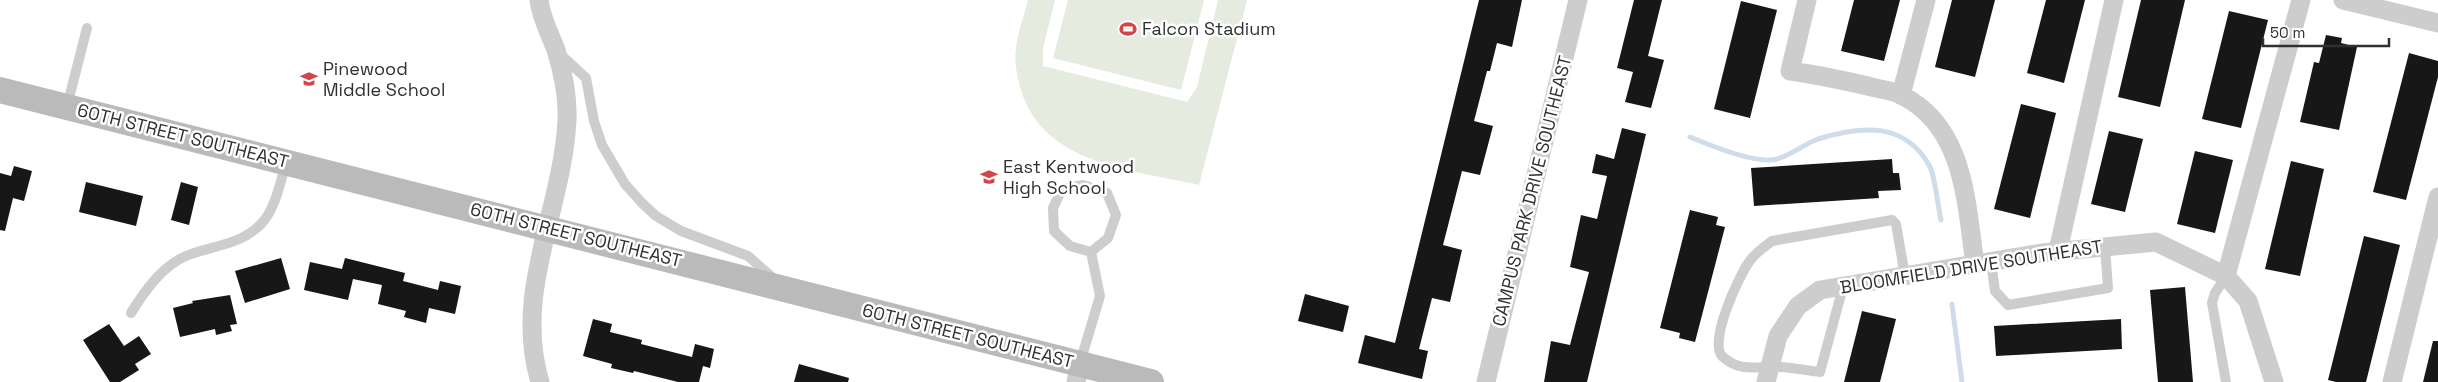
<svg xmlns="http://www.w3.org/2000/svg" width="2438" height="382" font-family="'Space Grotesk',sans-serif">
<style>
.green{fill:#e5ebdf}
.lines{fill:none;stroke-linecap:round;stroke-linejoin:round}
.stream{stroke:#cedde9;stroke-width:5}
.building{fill:#171717}
.lane{stroke:#cdcdcd;stroke-width:10}
.street{stroke:#cdcdcd;stroke-width:19}
.secondary{stroke:#bababa;stroke-width:26}
.labels{text-anchor:middle;stroke-width:5;stroke-linejoin:round;paint-order:stroke}
.poi-label{font-size:18px;fill:#303030;stroke:#fff;text-anchor:start}
.street-label{font-size:18px;fill:#303030;stroke:#fff}
</style>
<rect width="100%" height="100%" fill="#fff"/>
<g class="green">
<path d="M1028,0H1055L1043,48V66L1187,102L1197,87L1218,0H1247L1199,185C1135,170 1043,165 1021,90C1017,76 1014,63 1016,48C1018,32 1024,16 1028,0Z"/>
<path d="M1068,0H1204L1181,90L1053,58Z"/>
</g>
<g class="lines">
<g class="stream">
<path d="M1690,137C1709,145 1758,165 1777,159C1792,155 1804,144 1818,139C1860,126 1904,121 1929,165C1935,174 1938,208 1941,220"/>
<path d="M1952,304L1962,382"/>
</g>
</g>
<g class="building">
<path d="M1479,0H1522L1512,47L1497,43L1490,71H1487L1474,121L1493,126L1480,175L1462,171L1443,245L1462,250L1450,302L1432,298L1419,349L1428,351L1422,379L1358,363L1365,335L1395,343Z"/>
<path d="M1634,0H1662L1648,56L1664,60L1651,108L1625,102L1633,72L1617,68Z"/>
<path d="M1854,0H1900L1884,61L1841,51Z"/>
<path d="M1952,0H1995L1975,77L1935,67Z"/>
<path d="M2046,0H2085L2064,83L2027,73Z"/>
<path d="M2141,0H2185L2160,107L2118,97Z"/>
<path d="M1741,1L1777,10L1750,118L1714,109Z"/>
<path d="M2229,11L2268,20L2241,128L2202,119Z"/>
<path d="M2326,35L2342,38L2341,43L2357,47L2339,130L2300,122L2314,62L2319,63Z"/>
<path d="M2409,53L2438,61V77L2406,200L2373,192Z"/>
<path d="M2021,104L2056,113L2030,218L1994,209Z"/>
<path d="M1622,128L1646,134L1587,382H1544L1551,341L1570,345L1589,272L1570,267L1581,215L1597,219L1607,176L1592,173L1596,154L1614,159Z"/>
<path d="M2109,131L2143,139L2125,212L2091,204Z"/>
<path d="M2195,151L2233,160L2215,233L2177,224Z"/>
<path d="M1892,159L1893,173H1899L1901,190L1878,191L1879,198L1754,206L1751,168Z"/>
<path d="M2291,161L2324,169L2300,276L2265,269Z"/>
<path d="M14,166L32,171L24,201L13,198L5,231L0,230V173L11,176Z"/>
<path d="M86,182L143,196L136,226L79,212Z"/>
<path d="M181,182L198,187L189,225L171,220Z"/>
<path d="M1690,210L1718,217L1716,225L1725,227L1695,342L1679,338L1680,333L1660,328Z"/>
<path d="M2364,236L2400,245L2366,382H2336L2328,380Z"/>
<path d="M281,258L290,289L245,303L235,271Z"/>
<path d="M345,258L405,273L403,281L438,290L440,281L461,286L455,314L429,308L426,323L404,317L406,311L378,304L382,285L353,279L348,300L304,290L310,262L342,269Z"/>
<path d="M2185,287L2193,382H2158L2150,290Z"/>
<path d="M1305,294L1349,306L1343,332L1298,321Z"/>
<path d="M230,295L237,324L230,325L232,331L216,335L215,329L180,337L173,308L193,303L192,301Z"/>
<path d="M1862,311L1896,319L1880,382H1844Z"/>
<path d="M593,319L612,324L610,332L642,340L641,344L692,357L695,344L714,349L710,368L703,366L699,382H678L634,371L633,373L611,368L612,364L583,356Z"/>
<path d="M2121,319L2122,349L1996,356L1994,326Z"/>
<path d="M109,324L124,346L139,336L151,354L135,364L139,370L120,382H110L83,340Z"/>
<path d="M2433,341H2438V382H2423Z"/>
<path d="M799,364L849,378L848,382H794Z"/>
</g>
<g class="lines">
<g class="lane">
<path d="M560,54L586,78L594,121L602,145L625,184L642,203L656,216L681,231L748,256L773,278"/>
<path d="M67,106L87,28"/>
<path d="M1991,262L1995,291L2008,305L2108,288L2105,247"/>
<path d="M1843,287L1820,372C1804,370 1786,366 1770,367C1752,367 1739,371 1723,357C1707,344 1739,276 1749,262C1755,253 1763,248 1772,241L1892,220L1896,224L1905,276"/>
<path d="M131,313C144,292 162,266 186,256C213,245 240,246 262,223C276,207 280,183 286,163"/>
<path d="M1080,363L1100,296L1091,252L1070,246L1054,231L1053,208L1062,189L1083,185L1107,193L1116,215L1108,238L1091,252"/>
<path d="M2226,382L2212,303L2215,293L2226,276"/>
</g>
<g class="street">
<path d="M539,0C541,18 550,34 556,50C563,72 568,99 567,121C562,211 513,292 540,382"/>
<path d="M1807,0L1790,71C1819,75 1847,81 1876,88C1884,90 1894,91 1901,95C1965,126 1966,203 1975,264"/>
<path d="M2343,0L2438,23"/>
<path d="M1901,95L1926,0"/>
<path d="M2058,251L2114,0"/>
<path d="M2226,276L2301,0"/>
<path d="M1076,382L1080,364"/>
<path d="M1486,382L1578,0"/>
<path d="M1766,382L1778,336L1798,306L1820,290L2042,253L2156,242L2226,276L2248,301L2274,382"/>
<path d="M2392,382L2438,197"/>
</g>
<path class="secondary" d="M0,90L1151,382"/>
</g>
<defs>
<g id="stadium-bare" transform="scale(1.35)"><path d="M0-5a6.5 5 0 1 0 0 10a6.5 5 0 1 0 0-10ZM-3.5-1.8h7v3.6h-7Z" fill="#d2464a" stroke="#fff" stroke-width="2.5" paint-order="stroke"/></g>
<g id="school-bare" transform="scale(1.35)"><path d="M0-5L7-2L0 1L-7-2ZM-4 1L0 2.5L4 1V4Q0 6-4 4Z" fill="#d2464a" stroke="#fff" stroke-width="2.5" paint-order="stroke"/></g>
</defs>
<g fill-rule="evenodd">
<use href="#stadium-bare" x="1128" y="29"/>
<use href="#school-bare" x="309" y="79"/>
<use href="#school-bare" x="989" y="177"/>
</g>
<g class="labels">
<g class="poi-label">
<text x="1142" y="35">Falcon Stadium</text>
<text x="323" y="75">Pinewood<tspan x="323" dy="21">Middle School</tspan></text>
<text x="1003" y="173">East Kentwood<tspan x="1003" dy="21">High School</tspan></text>
</g>
<g class="street-label">
<text transform="translate(183 136) rotate(14)" y="6">60TH STREET SOUTHEAST</text>
<text transform="translate(1532 191) rotate(-76)" y="6">CAMPUS PARK DRIVE SOUTHEAST</text>
<text transform="translate(576 235) rotate(14)" y="6">60TH STREET SOUTHEAST</text>
<text transform="translate(1971 267) rotate(-9)" y="6">BLOOMFIELD DRIVE SOUTHEAST</text>
<text transform="translate(968 336) rotate(14)" y="6">60TH STREET SOUTHEAST</text>
</g>
</g>
<path d="M2263 38v8h126v-8" fill="none" stroke="#303030" stroke-width="2.5"/>
<text x="2270" y="38" font-size="15" fill="#303030" stroke="#ffffff" stroke-width="4" paint-order="stroke">50 m</text>
</svg>
